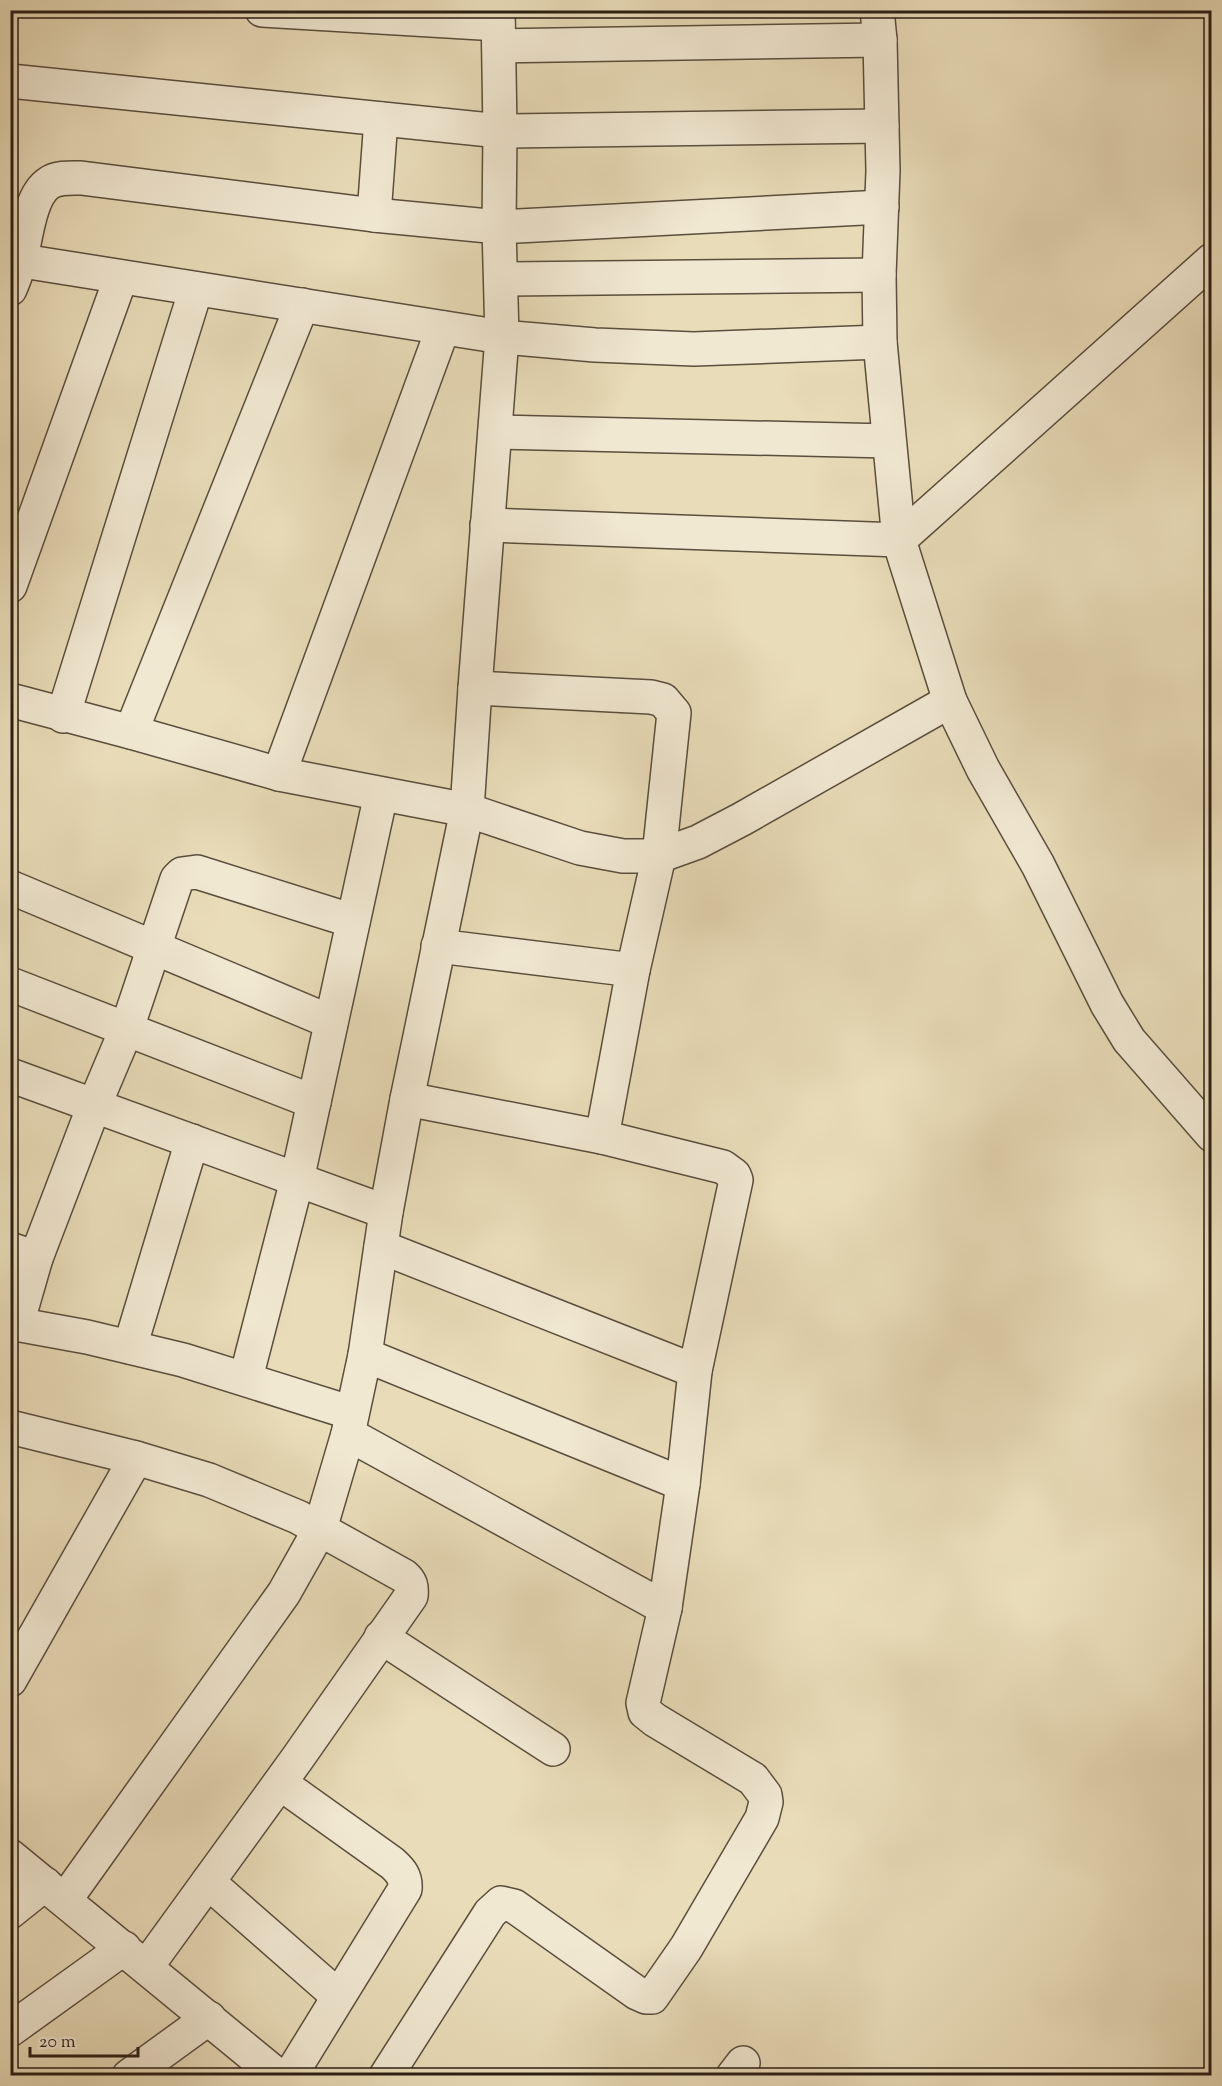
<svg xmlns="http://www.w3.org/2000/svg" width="1222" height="2086" font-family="'Sorts Mill Goudy',serif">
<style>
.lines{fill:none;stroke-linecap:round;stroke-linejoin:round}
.street-casing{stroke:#5a4e3d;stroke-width:36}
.street{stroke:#f1e8d2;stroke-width:33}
</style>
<rect width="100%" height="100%" fill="#e9dcb9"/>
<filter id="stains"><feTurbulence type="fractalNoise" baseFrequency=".00333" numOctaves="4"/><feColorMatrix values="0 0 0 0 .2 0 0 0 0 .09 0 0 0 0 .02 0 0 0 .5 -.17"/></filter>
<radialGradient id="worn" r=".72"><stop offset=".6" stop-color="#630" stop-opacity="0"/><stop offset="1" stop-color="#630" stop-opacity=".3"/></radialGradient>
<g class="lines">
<g class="street-casing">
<g id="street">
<path d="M262,10L498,24"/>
<path d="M877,10L880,40L883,171L879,275L880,342L899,540L950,701L983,769L1038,865L1107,1004L1129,1040L1212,1135"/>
<path d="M499,46L880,40"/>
<path d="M10,81L500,131L882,126"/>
<path d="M374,215L381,119"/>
<path d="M10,259L502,337L595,345L694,349L880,342"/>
<path d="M501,279L879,275"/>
<path d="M10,289C14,280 17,271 20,262C26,240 29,196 49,183C58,177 71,178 81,178L374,215L499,227L882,207"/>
<path d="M495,432L889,441"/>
<path d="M487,525L899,540L1212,260"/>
<path d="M10,586L121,277"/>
<path d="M475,688L651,697L663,700L674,713L659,856L633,970L602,1137"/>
<path d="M10,700L131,732L279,774L467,810L580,848L623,856H659L698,842L742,819L950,701"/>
<path d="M63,716L196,289"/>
<path d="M131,732L302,305"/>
<path d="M279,774L443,328"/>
<path d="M10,887L331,1022"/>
<path d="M438,946L633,970"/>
<path d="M10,984L314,1102"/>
<path d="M10,1075L386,1212"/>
<path d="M381,1247L695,1371"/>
<path d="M10,1249L36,1258L94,1106L127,1028L177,879L182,874L197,872L353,921"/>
<path d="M10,1323L87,1337L183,1360L352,1413"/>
<path d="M17,1324L36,1258"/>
<path d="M130,1347L192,1141"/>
<path d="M365,1355L683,1484"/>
<path d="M246,1378L297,1180L381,794"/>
<path d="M10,1427L136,1458L209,1480L298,1517L404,1576C411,1582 412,1587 411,1596L297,1759L147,1966"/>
<path d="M348,1434L665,1608"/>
<path d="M381,1637L553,1749"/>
<path d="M10,1680L136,1458"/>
<path d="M280,1783L392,1863C401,1871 406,1877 405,1889L290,2076"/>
<path d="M10,1856L278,2076"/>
<path d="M208,1882L338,1996"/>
<path d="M65,1900L284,1593L320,1529L348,1434L365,1355L386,1212L407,1099L467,810L475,688L502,337L499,227L500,131L498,10"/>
<path d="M10,1912L45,1884"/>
<path d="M10,2030L124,1948"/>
<path d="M129,2076L209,2018"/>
<path d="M386,2076L490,1913L501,1903L514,1906L637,1993L646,1997H652L686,1948L762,1818L766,1802L765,1795L753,1779L655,1720L645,1712L643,1703L665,1608L683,1484L695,1371L736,1180L734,1175L723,1167L602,1137L407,1099"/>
<path d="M733,2076L743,2063"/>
</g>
</g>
<use href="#street" class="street"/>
</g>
<rect width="1222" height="2086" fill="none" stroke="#e9dcb9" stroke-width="36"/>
<rect x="12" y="12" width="1198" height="2062" fill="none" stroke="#2b1e14" stroke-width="3"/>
<rect x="18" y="18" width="1186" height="2050" fill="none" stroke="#2b1e14" stroke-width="1.5"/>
<path d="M30 2047v9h108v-9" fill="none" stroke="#2b1e14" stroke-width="3"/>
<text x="39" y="2047" font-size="18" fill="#2b1e14" stroke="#f1e8d2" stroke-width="4.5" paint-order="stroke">20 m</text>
<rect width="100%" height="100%" filter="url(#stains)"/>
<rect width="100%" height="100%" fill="url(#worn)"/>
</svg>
